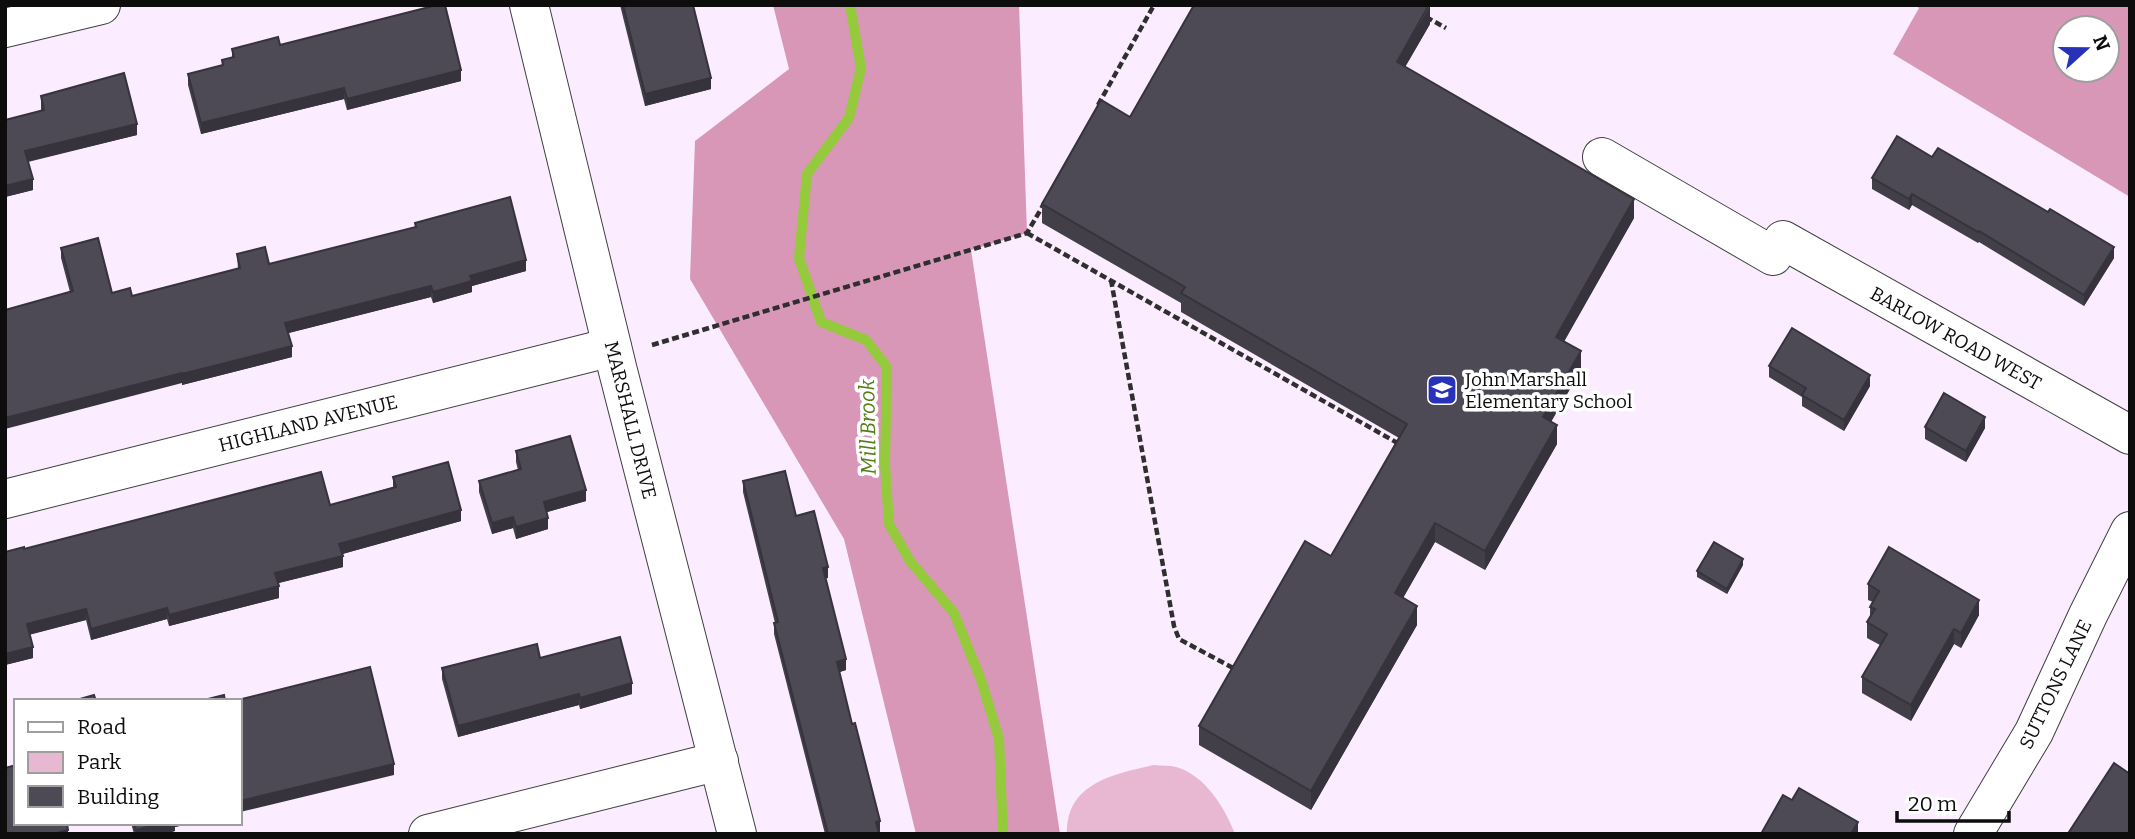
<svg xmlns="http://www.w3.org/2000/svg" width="2135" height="839" font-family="Bitter,serif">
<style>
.green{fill:#e8b7d2}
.forest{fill:#d897b6;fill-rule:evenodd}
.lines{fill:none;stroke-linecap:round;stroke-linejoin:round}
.stream{stroke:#94ca3b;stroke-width:10}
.minor-casing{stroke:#404040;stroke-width:40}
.path{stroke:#2f2f2f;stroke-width:4.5;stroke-dasharray:7 3.5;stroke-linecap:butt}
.minor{stroke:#fff;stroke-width:38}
.wall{fill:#423f49}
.shaded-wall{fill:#36333c}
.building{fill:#4d4955;stroke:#36333c;stroke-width:2}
.labels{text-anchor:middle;stroke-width:7;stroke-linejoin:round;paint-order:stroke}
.street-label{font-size:19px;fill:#0d0d0d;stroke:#fff}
.poi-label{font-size:19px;fill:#0d0d0d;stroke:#fff;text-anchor:start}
.water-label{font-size:21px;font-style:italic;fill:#547f17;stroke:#fff}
</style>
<rect width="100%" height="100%" fill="#fbedff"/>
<path class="green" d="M1154,765C1161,766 1169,765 1176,767C1205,775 1225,808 1235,834H1067C1066,783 1114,774 1154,765Z"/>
<g class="forest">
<path d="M773,5H1019L1027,233L971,250L1060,834H916L844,539L690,279L695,141L789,69Z"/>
<path d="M1915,5H2130V197L1893,54L1919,8ZM2065,28H2107V70H2065Z"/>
</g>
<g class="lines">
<path class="stream" d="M850,5L861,68L849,118L807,174L799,258L821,322L866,340L887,367L885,464L889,524L910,561L954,613L981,680L999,739L1003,834"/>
<g class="minor-casing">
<g id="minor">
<path d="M529,5L618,371L737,834"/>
<path d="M5,28L101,5"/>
<path d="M1602,157L1773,256"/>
<path d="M1783,240L2130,435"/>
<path d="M5,499L612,347"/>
<path d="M428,834L719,761"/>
<path d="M1973,834L2034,732L2088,615L2130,531"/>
</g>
</g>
<g class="path">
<path d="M1426,17L1446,28"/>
<path d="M1098,105L1154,5"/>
<path d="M1027,233L1401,445"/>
<path d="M1111,280L1174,626L1179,639L1235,669"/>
<path d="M652,345L1027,233L1045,202"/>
</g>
<use href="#minor" class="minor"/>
</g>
<g class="wall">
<path d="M620,5H693L711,89L645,106Z"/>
<path d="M1430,24L1405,67L1634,218L1564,341L1581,370L1551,421L1557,444L1485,570L1435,542L1403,598L1417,625L1311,810L1199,745V726L1331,556L1399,438L1181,312V303L1042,223V204L1130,117Z"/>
<path d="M280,45L461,81L347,110L344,99L201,134L188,85V74L222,65V60L232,58V49Z"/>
<path d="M41,96L137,135L28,162L33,190L5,197V120L41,111Z"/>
<path d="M1932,157L2114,258L2084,306L1979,242L1978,243L1912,205L1909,210L1872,189V178Z"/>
<path d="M415,223L526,271L472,286V292L433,303L431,297L288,333L292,357L182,385V383L70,292L61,258V248L112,293L132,296L238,269L237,254L269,264L415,228Z"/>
<path d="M1769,366L1870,386L1844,431L1802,406V397L1769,377Z"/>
<path d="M1925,427L1985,428L1966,462L1925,439Z"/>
<path d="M516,451L586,501L547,512L548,529L516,539L513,528L492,534L479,492V481L518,470L516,462Z"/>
<path d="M393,477L461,521L342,554L343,567L278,583L279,598L169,626L167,619L91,640L86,620L29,635L33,658L5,665L24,549L330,505L393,487Z"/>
<path d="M743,481L796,516L828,578H826L846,670L839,672L852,724L880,832H879V834H825L774,634V623H775L743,492Z"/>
<path d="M1743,565L1727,594L1697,577V571Z"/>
<path d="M1868,584L1979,615L1961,648L1954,644L1911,721L1862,693V677L1880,645L1867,638V622L1870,617V607L1873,602L1868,600Z"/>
<path d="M540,658L632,694L580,709L579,705L458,737L442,679V668Z"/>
<path d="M131,823H193L175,827V831L164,834H134Z"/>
</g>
<g class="shaded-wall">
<path d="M1430,5V24L1397,81V62Z"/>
<path d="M461,70V81L347,110V99Z"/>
<path d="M711,78V89L645,106V94Z"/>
<path d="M344,88V99L201,134V123Z"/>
<path d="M137,124V135L25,162V151Z"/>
<path d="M33,179V190L5,197V186Z"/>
<path d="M1912,194V205L1909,210V199Z"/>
<path d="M1634,199V218L1556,356V337Z"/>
<path d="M2114,247V258L2084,306V295Z"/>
<path d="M526,260V271L472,286V292L433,303V292L470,276Z"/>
<path d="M431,286V297L285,334V323Z"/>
<path d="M292,346V357L182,385V374Z"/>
<path d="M1581,351V370L1543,436V417Z"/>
<path d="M182,373V383L5,429V418Z"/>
<path d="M1870,375V386L1844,431V420Z"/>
<path d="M1985,417V428L1966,462V451Z"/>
<path d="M1557,425V444L1485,570V551Z"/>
<path d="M586,490V501L544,513V502Z"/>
<path d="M461,510V521L339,555V544Z"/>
<path d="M513,517V528L492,534V523Z"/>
<path d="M548,518V529L516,539V527Z"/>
<path d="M1435,523V542L1395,612V593Z"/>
<path d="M343,556V567L275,584V573Z"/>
<path d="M1743,559V565L1727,594V589Z"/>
<path d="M828,567V578L823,579V568Z"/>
<path d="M279,586V598L169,626V615Z"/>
<path d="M1979,600V615L1961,648V633Z"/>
<path d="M1417,606V625L1311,810V791Z"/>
<path d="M167,608V619L91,640V629Z"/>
<path d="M86,609V620L27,635V624Z"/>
<path d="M1954,629V644L1911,721V705Z"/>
<path d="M33,647V658L5,665V654Z"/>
<path d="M846,659V670L837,673V662Z"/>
<path d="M632,683V694L580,709V698Z"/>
<path d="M579,694V705L458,737V726Z"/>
<path d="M394,764V775L240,812V801Z"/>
<path d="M880,821V832L876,833V822Z"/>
<path d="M1858,822V834H1851Z"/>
<path d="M162,823H193L175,827V831L164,834H136V830Z"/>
<path d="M68,830V834H53Z"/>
</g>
<g class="building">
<path d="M437,5H445L461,70L347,99L344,88L201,123L188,74L223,65L222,60L234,57L232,49L278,37L280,45Z"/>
<path d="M623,5H693L711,78L645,94Z"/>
<path d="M1194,5H1429L1397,62L1634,199L1556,337L1581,351L1543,417L1557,425L1485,551L1435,523L1395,593L1417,606L1311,791L1199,726L1305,541L1331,556L1407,424L1181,293L1185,287L1042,204L1101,100L1130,117Z"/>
<path d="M124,73L137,124L25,151L33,179L5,186V120L44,110L41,96Z"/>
<path d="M1897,136L1932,157L1938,148L2048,212L2050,209L2114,247L2084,295L1979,231L1978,232L1912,194L1909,199L1872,178Z"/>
<path d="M510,197L526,260L470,276L472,281L433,292L431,286L285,323L292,346L182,374V373L5,418V310L73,291L61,248L98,238L112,293L130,288L132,296L240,268L237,254L265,247L269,264L416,227L415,223Z"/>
<path d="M1792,328L1870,375L1844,420L1802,395L1806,388L1769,366Z"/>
<path d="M1944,393L1985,417L1966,451L1925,427Z"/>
<path d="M570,436L586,490L544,502L548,518L516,527L513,517L492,523L479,481L521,469L516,451Z"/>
<path d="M448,462L461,510L339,544L343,556L275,573L279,586L169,615L167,608L91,629L86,609L27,624L33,647L5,654V552L24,547V549L321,472L330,505L396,487L393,477Z"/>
<path d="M785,471L796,516L814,511L828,567L823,568L846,659L837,662L852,724L855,723L880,821L876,822L879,834H828L774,623L778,622L743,481Z"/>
<path d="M1714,542L1743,559L1727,589L1697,571Z"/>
<path d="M1889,547L1979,600L1961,633L1954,629L1911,705L1862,677L1887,634L1867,622L1875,609L1870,607L1879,591L1868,584Z"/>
<path d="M620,637L632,683L580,698L579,694L458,726L442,668L537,644L540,658Z"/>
<path d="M370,667L394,764L240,801V701H234Z"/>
<path d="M94,695L96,701H73Z"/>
<path d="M224,695L225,701H200Z"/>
<path d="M2114,763L2130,774V834H2072L2069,832Z"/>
<path d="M16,765V823H67L68,830L53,834H5V768Z"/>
<path d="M1799,788L1858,822L1851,834H1761L1783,795L1792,800Z"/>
<path d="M134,823H162L136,830Z"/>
</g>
<defs>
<g id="school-square" transform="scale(1.575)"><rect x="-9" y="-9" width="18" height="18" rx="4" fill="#2832b9" stroke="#fff"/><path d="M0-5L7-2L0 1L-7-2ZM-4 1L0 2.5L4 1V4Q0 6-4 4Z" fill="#fff"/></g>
</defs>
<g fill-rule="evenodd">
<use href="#school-square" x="1442" y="390"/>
</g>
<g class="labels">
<g class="street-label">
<text transform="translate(1956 338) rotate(29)" y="7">BARLOW ROAD WEST</text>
<text transform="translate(631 420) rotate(76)" y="7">MARSHALL DRIVE</text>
<text transform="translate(308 423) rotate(-14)" y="7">HIGHLAND AVENUE</text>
<text transform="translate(2055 684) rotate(-64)" y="7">SUTTONS LANE</text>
</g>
<g class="poi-label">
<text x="1465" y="386">John Marshall<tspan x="1465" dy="22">Elementary School</tspan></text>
</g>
<g class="water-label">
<text transform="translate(868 427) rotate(-91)" y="7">Mill Brook</text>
</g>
</g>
<rect width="2135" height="839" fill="none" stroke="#0d0d0d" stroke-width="14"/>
<rect x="14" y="699" width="228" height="126" fill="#ffffff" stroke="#9e9e9e" stroke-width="2"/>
<rect x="28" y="722" width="35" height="10" fill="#ffffff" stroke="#9e9e9e" stroke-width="2"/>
<text x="77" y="734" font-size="21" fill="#0d0d0d">Road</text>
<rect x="28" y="752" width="35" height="21" fill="#e8b7d2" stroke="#9e9e9e" stroke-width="2"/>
<text x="77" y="769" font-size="21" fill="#0d0d0d">Park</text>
<rect x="28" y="786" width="35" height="21" fill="#4d4955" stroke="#9e9e9e" stroke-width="2"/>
<text x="77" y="804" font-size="21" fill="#0d0d0d">Building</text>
<g transform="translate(2086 49) rotate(69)"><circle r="33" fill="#ffffff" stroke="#9e9e9e" stroke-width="2"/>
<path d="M0-5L12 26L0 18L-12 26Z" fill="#2832b9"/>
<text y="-10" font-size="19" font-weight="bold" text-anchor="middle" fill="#0d0d0d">N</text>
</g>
<path d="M1897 811v10h112v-10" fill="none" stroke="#0d0d0d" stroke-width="3.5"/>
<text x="1908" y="811" font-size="21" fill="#0d0d0d" stroke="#ffffff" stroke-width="5" paint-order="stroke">20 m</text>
</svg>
